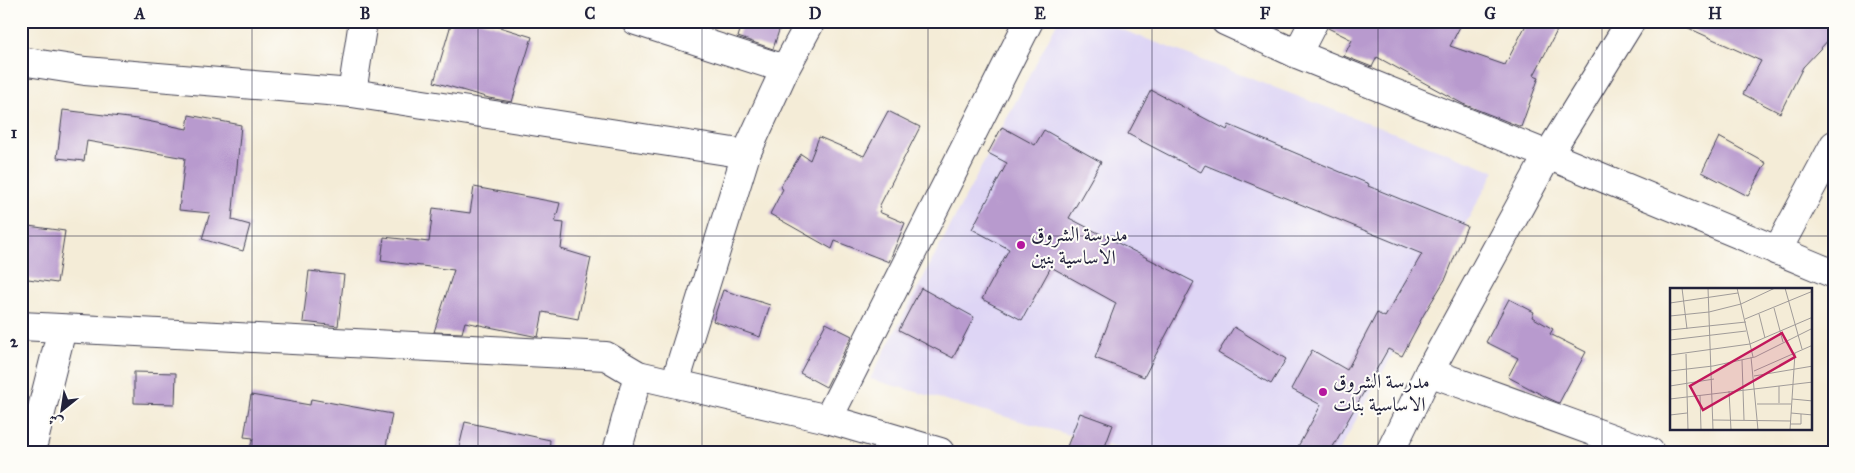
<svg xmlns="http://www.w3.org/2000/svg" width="1855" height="473" font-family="'IM FELL Great Primer',Amiri,serif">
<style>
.built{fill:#ded5f5}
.building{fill:#b89ace}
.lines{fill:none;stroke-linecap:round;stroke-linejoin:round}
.minor-casing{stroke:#424052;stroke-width:30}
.minor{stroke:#fff;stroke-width:28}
.grid{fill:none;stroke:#22223b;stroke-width:1;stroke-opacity:0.55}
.poi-dot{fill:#b5179e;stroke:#fdfcf7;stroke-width:2}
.labels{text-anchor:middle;stroke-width:4;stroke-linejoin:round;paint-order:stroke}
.poi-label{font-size:20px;fill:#22223b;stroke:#fdfcf7;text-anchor:start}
.inset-road{fill:none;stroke:#a09b99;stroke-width:1}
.view{fill:#c2185b;fill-opacity:0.15;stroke:#c2185b;stroke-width:2.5}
.inset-edge{fill:none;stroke:#22223b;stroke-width:2.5}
.neatline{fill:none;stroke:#22223b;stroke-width:2}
.grid-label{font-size:16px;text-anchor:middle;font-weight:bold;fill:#22223b}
</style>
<rect width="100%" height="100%" fill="#fdfcf7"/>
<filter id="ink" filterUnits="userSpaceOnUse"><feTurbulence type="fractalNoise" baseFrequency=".02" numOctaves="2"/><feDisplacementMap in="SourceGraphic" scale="10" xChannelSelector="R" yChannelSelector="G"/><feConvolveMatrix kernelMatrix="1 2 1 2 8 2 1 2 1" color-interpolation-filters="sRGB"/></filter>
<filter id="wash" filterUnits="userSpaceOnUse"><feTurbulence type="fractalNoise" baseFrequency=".0096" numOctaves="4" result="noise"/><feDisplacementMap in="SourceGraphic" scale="20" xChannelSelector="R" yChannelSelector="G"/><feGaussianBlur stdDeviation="1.12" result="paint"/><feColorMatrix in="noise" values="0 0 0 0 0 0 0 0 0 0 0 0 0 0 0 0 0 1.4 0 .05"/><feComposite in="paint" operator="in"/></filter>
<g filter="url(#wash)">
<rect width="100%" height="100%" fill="#f4ecd7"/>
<path class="built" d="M1058,21H1099L1495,171L1338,452H1131L870,379Z"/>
<g id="blocks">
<g class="building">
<path d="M452,21H480L532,37L512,102L489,98L434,82Z"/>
<path d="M743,21H782L773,49L738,37Z"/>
<path d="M1329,21H1463L1450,46L1505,65L1528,21H1562L1534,75L1539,77L1521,127L1463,104L1377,57L1372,67L1344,56L1352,40L1328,28Z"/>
<path d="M1673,21H1834V34L1803,67L1780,113L1743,94L1761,61Z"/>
<path d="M1151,90L1227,130L1229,125L1369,184L1368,186L1467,226L1446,278L1424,314L1402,356L1388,349L1330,452H1295L1321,405L1291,389L1312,350L1347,370L1377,313L1385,317L1422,254L1205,165L1201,172L1128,134Z"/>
<path d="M63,110L137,119L187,129L189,115L241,125L232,220L250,225L243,251L202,239L210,213L179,210L185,158L87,141L84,161L57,158Z"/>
<path d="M888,111L920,127L879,207L881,208L879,212L905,223L889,262L835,241L832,249L770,214L783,189L780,187L801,154L810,160L819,137L864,156Z"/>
<path d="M1002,127L1035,145L1044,130L1101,162L1069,218L1194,282L1144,377L1095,358L1116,303L1051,267L1022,320L982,299L1009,249L972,229L1007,163L988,153Z"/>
<path d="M1719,137L1766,163L1748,196L1702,172Z"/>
<path d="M474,187L560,203L555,222L564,223L561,249L591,258L578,319L543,312L538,337L465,322L462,333L434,332L454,270L381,261L384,237L429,242L433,208L470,213Z"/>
<path d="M21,225L65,231L57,283L21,278Z"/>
<path d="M309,271L344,275L338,326L303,322Z"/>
<path d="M921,288L974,317L953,358L899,330Z"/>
<path d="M723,290L770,305L760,337L713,321Z"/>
<path d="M1509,299L1534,312L1532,317L1553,329L1550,334L1586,352L1559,403L1548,398L1508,377L1518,358L1486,342Z"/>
<path d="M826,323L852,336L826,387L800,373Z"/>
<path d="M1234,327L1286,359L1271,384L1218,353Z"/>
<path d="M134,372L176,373L175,404L134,403Z"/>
<path d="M251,395L310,405L311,399L392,414L385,452H249L253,438L244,437Z"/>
<path d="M1080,413L1113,425L1103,452H1065Z"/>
<path d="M465,422L550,440L549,452H458Z"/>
</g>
</g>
</g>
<g filter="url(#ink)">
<use href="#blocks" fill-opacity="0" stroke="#424052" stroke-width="1"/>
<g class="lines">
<g class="minor-casing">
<g id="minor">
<path d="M636,21L785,69"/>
<path d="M1225,21L1297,54L1548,155L1834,274"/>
<path d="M1297,54L1314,21"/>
<path d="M21,61L85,71L352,93L746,154"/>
<path d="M352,93L363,21"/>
<path d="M1777,251L1834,145"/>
<path d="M21,326L606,356L638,375L828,419L940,452"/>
<path d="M1429,372L1650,452"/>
<path d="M675,383L746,154L785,69L811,21"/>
<path d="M828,419L1029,21"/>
<path d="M31,452L62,329"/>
<path d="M617,452L638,375"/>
<path d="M1390,452L1429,372L1548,155L1631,21"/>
</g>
</g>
<use href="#minor" class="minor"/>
</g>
</g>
<path class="grid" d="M252,21V452M478,21V452M702,21V452M928,21V452M1152,21V452M1378,21V452M1602,21V452M21,236H1834"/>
<g class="poi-dot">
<circle cx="1021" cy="245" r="5"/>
<circle cx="1323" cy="392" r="5"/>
</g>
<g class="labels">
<g class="poi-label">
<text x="1031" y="241">مدرسة الشروق<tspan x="1031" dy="23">الاساسية بنين</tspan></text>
<text x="1333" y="388">مدرسة الشروق<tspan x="1333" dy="23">الاساسية بنات</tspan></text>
</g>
</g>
<g transform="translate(1670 288)">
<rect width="142" height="142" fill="#f4ecd7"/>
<path class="inset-road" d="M12,0L17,41M38,0L43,142M67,0L83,69M115,0L132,61M0,15L68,5M104,20L113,54M89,26L95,50M0,28L39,24L71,16L105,0M75,31L143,3M0,42L76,34M0,42V67M0,52L76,43M16,66L18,142M0,67L80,56L143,29M81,69L88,142M72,72L74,132M0,83L43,78L85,69L143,40M84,83L143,57M84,88L143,78M0,98L44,91M59,103L61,142M30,107L31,142M0,111L143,94M122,111L143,113M109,115V98M87,116H121M121,125L143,127M0,127L17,125M43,132L121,133M120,136H131V126M120,142L125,65"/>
<path class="view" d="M112,45L125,69L33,122L20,98Z"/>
<rect width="142" height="142" class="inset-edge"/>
</g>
<rect width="1855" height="473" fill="none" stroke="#fdfcf7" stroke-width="55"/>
<g transform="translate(62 410) rotate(210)" stroke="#fdfcf7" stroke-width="4" paint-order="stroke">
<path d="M0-4L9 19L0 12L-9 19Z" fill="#22223b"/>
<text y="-8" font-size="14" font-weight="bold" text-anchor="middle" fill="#22223b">ش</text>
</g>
<rect x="28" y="28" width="1800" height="418" class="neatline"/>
<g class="grid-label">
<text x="140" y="19">A</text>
<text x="365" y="19">B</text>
<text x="590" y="19">C</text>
<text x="815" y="19">D</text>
<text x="1040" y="19">E</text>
<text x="1265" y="19">F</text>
<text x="1490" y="19">G</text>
<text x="1715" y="19">H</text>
<text x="14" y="138">1</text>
<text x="14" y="347">2</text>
</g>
</svg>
